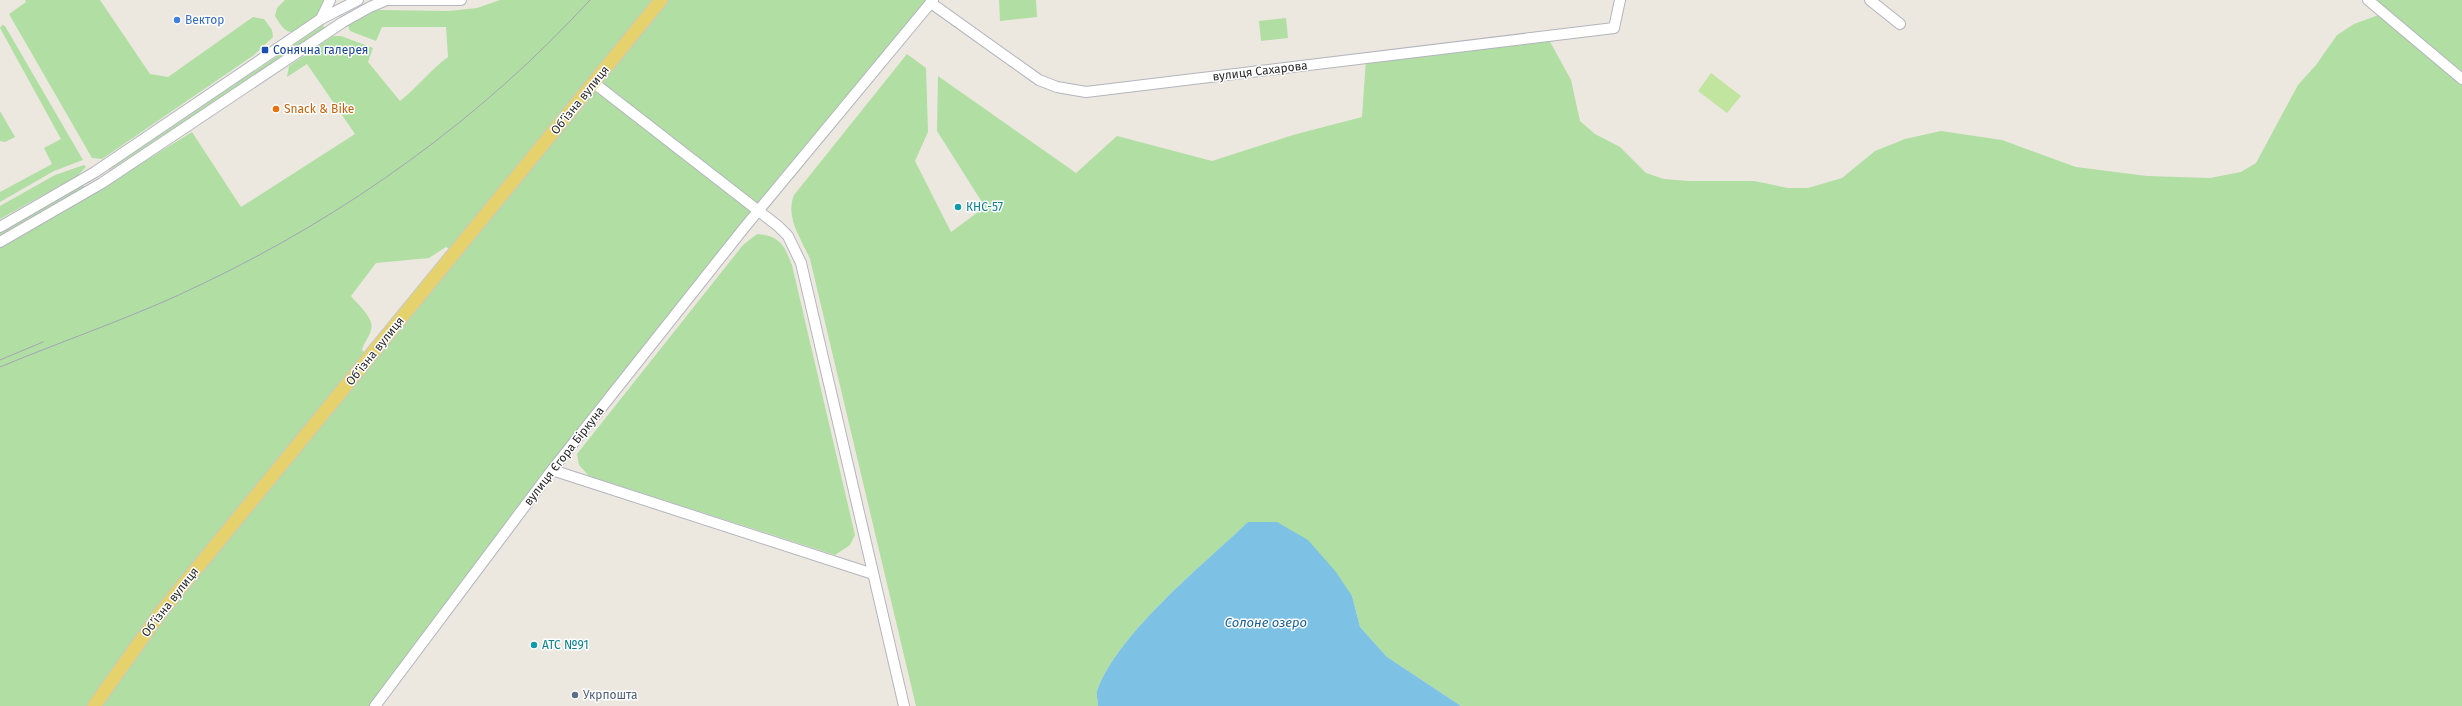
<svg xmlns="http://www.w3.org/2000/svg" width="2462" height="706" font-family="'Fira Sans',sans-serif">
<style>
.green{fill:#b1dea2;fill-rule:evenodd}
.pitch{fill:#c1e49f}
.water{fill:#7dc1e4}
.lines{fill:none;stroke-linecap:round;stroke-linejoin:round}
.minor-casing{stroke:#b3b5be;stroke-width:12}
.major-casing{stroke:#c8c8c8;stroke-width:15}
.minor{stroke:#fff;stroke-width:10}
.major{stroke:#e5d26d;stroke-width:13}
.tram{stroke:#a3a4b5;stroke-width:1}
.shop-dot{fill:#3f7fe0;stroke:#fff;stroke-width:1.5}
.transit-dot{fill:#1a4fb4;stroke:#fff;stroke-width:1.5}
.food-dot{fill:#e8710a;stroke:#fff;stroke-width:1.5}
.culture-dot{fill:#0f9aa8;stroke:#fff;stroke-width:1.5}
.service-dot{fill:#5c6f8a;stroke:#fff;stroke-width:1.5}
.labels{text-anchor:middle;stroke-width:3;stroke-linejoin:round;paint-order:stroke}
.shop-label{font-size:12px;fill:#366cbe;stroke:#fff;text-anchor:start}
.transit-label{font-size:12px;fill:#164399;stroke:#fff;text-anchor:start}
.street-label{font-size:12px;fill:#2c2c2c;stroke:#fff}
.food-label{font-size:12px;fill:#c56008;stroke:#fff;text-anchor:start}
.culture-label{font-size:12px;fill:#0d838f;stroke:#fff;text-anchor:start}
.service-label{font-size:12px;fill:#4e5e75;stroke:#fff;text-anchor:start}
.water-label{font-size:13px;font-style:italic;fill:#1a5f93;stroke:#fff}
</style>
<rect width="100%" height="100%" fill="#ece8e0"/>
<g class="green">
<path d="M25,0H100L150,74L168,77L253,17L264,19L272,30L273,37L254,55L102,159L92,158L9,14L26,2Z"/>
<path d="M285,0H325L318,15L295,32C285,34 280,24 275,16L277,8Z"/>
<path d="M500,0H933L744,228L375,706H0V247L66,210L192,132L241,207L355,134L307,64L287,77L289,66L333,36H341L373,48L368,62L400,101C418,87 430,70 448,57L446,27H382L376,41L350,31L348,25L377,10L449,11L477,8ZM446,247L456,252L370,358L362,350C364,342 369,338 371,330C375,318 357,304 351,296L376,263L429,258Z"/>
<path d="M999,0H1036L1037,17L1000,21Z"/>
<path d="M2368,0H2462V706H1461L1387,657L1360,627L1352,596L1248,522C1203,565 1118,633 1097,691C1096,695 1098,701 1098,706H916L810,259C801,238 785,218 794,195L907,54L926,68L928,132L915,161L951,232L985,207L937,131L938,76L1076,173L1117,136L1212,161L1293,135L1362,117L1366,59L1548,38L1571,80L1580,121L1595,134L1620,147L1646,173L1664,179L1689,181H1754L1788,188H1808L1842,178L1875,151L1905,139L1941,131L2002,140L2076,167L2147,176L2210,178L2241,172L2256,163L2298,85L2316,65L2337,35L2354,24L2384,13Z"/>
<path d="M1286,18L1288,38L1261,41L1259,21Z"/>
<path d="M2,25L5,26L83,160L54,171L0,202V192L52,164L44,148L61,139L0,28Z"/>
<path d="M323,25L325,29L109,171L110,169Z"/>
<path d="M0,111L15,137L5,142L0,141Z"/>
<path d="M84,165L86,167L77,176L0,219V206L55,175Z"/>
<path d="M83,185L85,187L0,237V232Z"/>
<path d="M757,234C780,236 784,245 792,265L855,535L850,545L835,555L589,476L579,465L577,454L743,245Z"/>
</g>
<path class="pitch" d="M1711,73L1741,96L1727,113L1698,91Z"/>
<path class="water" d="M1248,522H1277L1308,540L1336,572L1352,596L1360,627L1387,657L1461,706H1098C1098,701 1096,695 1097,691C1118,633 1203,565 1248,522Z"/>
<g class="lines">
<g class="minor-casing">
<g id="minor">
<path d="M387,0H461"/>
<path d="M1870,0L1900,24"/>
<path d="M2368,0L2462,79"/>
<path d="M931,3L1039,80L1057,87L1086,92L1614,28L1620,0"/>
<path d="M321,19L330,0"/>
<path d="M594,83L778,226L788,236L801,263L904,706"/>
<path d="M0,227L95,172L321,19L358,0"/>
<path d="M0,242L102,183L343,22L370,7L387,0"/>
<path d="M552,470L873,574"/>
<path d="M375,706L552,470L744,228L933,0"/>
</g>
</g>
<g class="major-casing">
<path id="major" d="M94,706L161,612L661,0"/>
</g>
<use href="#minor" class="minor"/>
<use href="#major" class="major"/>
<g class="tram">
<path d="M0,360L43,342"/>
<path d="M0,367C67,339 137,316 202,284C347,215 482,118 590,0"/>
</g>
</g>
<circle class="shop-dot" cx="177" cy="20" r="4"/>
<rect class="transit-dot" x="261" y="46" width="8" height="8" rx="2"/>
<circle class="food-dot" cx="276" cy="109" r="4"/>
<g class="culture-dot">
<circle cx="958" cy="207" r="4"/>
<circle cx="534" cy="645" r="4"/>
</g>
<circle class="service-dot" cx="575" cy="695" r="4"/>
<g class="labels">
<g class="shop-label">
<text x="185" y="24">Вектор</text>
</g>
<g class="transit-label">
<text x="273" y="54">Сонячна галерея</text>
</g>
<g class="street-label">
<text transform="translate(1260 71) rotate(-7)" y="4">вулиця Сахарова</text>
<text transform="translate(580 100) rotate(-51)" y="4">Обʼїзна вулиця</text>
<text transform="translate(375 351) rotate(-51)" y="4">Обʼїзна вулиця</text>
<text transform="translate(564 456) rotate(-52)" y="4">вулиця Єгора Біркуна</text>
<text transform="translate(170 602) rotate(-52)" y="4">Обʼїзна вулиця</text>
</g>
<g class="food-label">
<text x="284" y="113">Snack &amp; Bike</text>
</g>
<g class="culture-label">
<text x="966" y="211">КНС-57</text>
<text x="542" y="649">АТС №91</text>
</g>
<g class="service-label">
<text x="583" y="699">Укрпошта</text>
</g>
<g class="water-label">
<text x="1266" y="627">Солоне озеро</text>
</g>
</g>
</svg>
